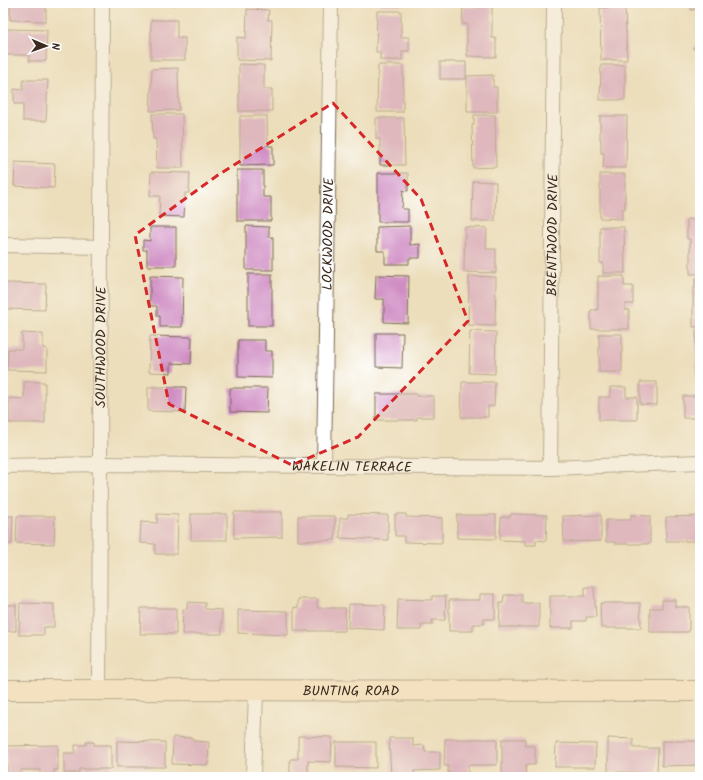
<svg xmlns="http://www.w3.org/2000/svg" width="703" height="780" font-family="Kalam,sans-serif">
<style>
.building{fill:#cf8bc2}
.lines{fill:none;stroke-linecap:round;stroke-linejoin:round}
.street-casing{stroke:#796955;stroke-width:16}
.secondary-casing{stroke:#796955;stroke-width:22}
.street{stroke:#fff;stroke-width:14}
.secondary{stroke:#fde5c5;stroke-width:20}
.marked{fill:none;stroke:#d62828;stroke-width:3;stroke-dasharray:8 5;stroke-linejoin:round}
.labels{text-anchor:middle;stroke-width:3;stroke-linejoin:round;paint-order:stroke}
.street-label{font-size:14px;fill:#3b2a1e;stroke:#fff}
</style>
<rect width="100%" height="100%" fill="#fff"/>
<filter id="ink" filterUnits="userSpaceOnUse"><feTurbulence type="fractalNoise" baseFrequency=".025" numOctaves="2"/><feDisplacementMap in="SourceGraphic" scale="8" xChannelSelector="R" yChannelSelector="G"/><feConvolveMatrix kernelMatrix="1 2 1 2 8 2 1 2 1" color-interpolation-filters="sRGB"/></filter>
<filter id="wash" filterUnits="userSpaceOnUse"><feTurbulence type="fractalNoise" baseFrequency=".012" numOctaves="4" result="noise"/><feDisplacementMap in="SourceGraphic" scale="16" xChannelSelector="R" yChannelSelector="G"/><feGaussianBlur stdDeviation="0.9" result="paint"/><feColorMatrix in="noise" values="0 0 0 0 0 0 0 0 0 0 0 0 0 0 0 0 0 1.4 0 .05"/><feComposite in="paint" operator="in"/></filter>
<g filter="url(#wash)">
<rect width="100%" height="100%" fill="#ecdebb"/>
<g id="blocks">
<g class="building">
<path d="M10,3H46V21L10,20Z"/>
<rect x="153" y="3" width="23" height="2"/>
<rect x="240" y="3" width="28" height="2"/>
<path d="M380,3H401V6L380,5Z"/>
<path d="M691,3H700V9L691,10Z"/>
<path d="M463,7H492V38H496V57L467,56V24H462Z"/>
<path d="M625,7L627,60H601L600,8Z"/>
<path d="M247,9L269,10L268,20H272L271,61L237,60V37L246,38Z"/>
<path d="M377,11H401V37H409V51H402V60H380V52H376Z"/>
<path d="M151,20H177V38H185V60H151Z"/>
<path d="M6,29L47,30L46,61H29V55H5Z"/>
<path d="M700,42V55L693,48Z"/>
<rect x="440" y="62" width="26" height="17"/>
<path d="M239,64L264,65V89H272V111H239Z"/>
<path d="M378,65H403V112H377Z"/>
<path d="M601,65H625V100H600Z"/>
<path d="M178,68L179,110L150,111L152,69Z"/>
<path d="M493,75V87H497V112H467V76Z"/>
<path d="M23,80H48L46,121H23V104H14V89L23,90Z"/>
<path d="M152,114H182L183,168H157L156,139H153Z"/>
<path d="M474,115H495L496,167L473,168L472,125H474Z"/>
<path d="M240,116H267L268,146H273V165L240,166Z"/>
<path d="M600,116H627L626,168H603L604,153H601V139H600Z"/>
<path d="M376,118H404L405,165H380V139H376Z"/>
<path d="M3,158H5L4,177H3Z"/>
<path d="M15,162L55,164L54,188L14,186Z"/>
<path d="M237,170H263V197H271V221H237Z"/>
<path d="M151,172L190,173L189,193H185L184,217L159,216L160,196H150Z"/>
<path d="M378,173H408V191L403,190L402,209H408V222H378Z"/>
<path d="M600,174H625V209H622V219L600,218Z"/>
<path d="M473,181L496,182L495,221H472Z"/>
<path d="M687,219L700,220V274H690V239H687Z"/>
<path d="M246,226L269,227V237H273V270H246Z"/>
<path d="M410,226V245L420,244V258H409V264H385V251H377V227Z"/>
<path d="M150,227H176V266H147V250H143V240L150,241Z"/>
<path d="M465,227L487,228L486,249H496V273L464,272Z"/>
<path d="M600,227H624L625,273H603V263H600Z"/>
<rect x="248" y="274" width="24" height="52"/>
<path d="M376,275L409,276L408,323L384,322V299H375Z"/>
<path d="M150,276L183,277L182,327H160V316H157V306H150Z"/>
<path d="M469,276L496,277L495,326L468,325Z"/>
<path d="M598,276H624V286H633V304H625V310H629V329H591V310H598Z"/>
<path d="M695,278H700V327H693V288H695Z"/>
<path d="M6,283L46,284L45,310L5,309Z"/>
<rect x="696" y="330" width="4" height="49"/>
<path d="M470,331L496,332L495,374L469,373Z"/>
<path d="M22,333L43,334V348L47,349V371L7,370L8,349H22Z"/>
<path d="M376,333H403L402,368L376,367Z"/>
<rect x="599" y="334" width="23" height="38"/>
<path d="M150,336L192,337L191,364L171,363V373L149,372Z"/>
<path d="M238,340H265V351H272V378L238,377Z"/>
<path d="M24,382H45V423H9V398L24,399Z"/>
<path d="M462,382H495L494,406H488V417H461Z"/>
<path d="M640,382H657V405L640,404Z"/>
<path d="M148,387H186L185,412L148,411Z"/>
<path d="M610,387H626V397H637V420H599V397H610Z"/>
<path d="M230,388H268L267,413L230,412Z"/>
<path d="M376,394H417L416,396H434V417H417V420H376Z"/>
<rect x="683" y="396" width="17" height="22"/>
<path d="M234,512H282V537L234,538Z"/>
<path d="M157,514L178,515L177,554H155V544L140,543L141,522L157,523Z"/>
<rect x="191" y="514" width="36" height="26"/>
<path d="M348,514L388,515V540L340,538V518H348Z"/>
<path d="M395,514H406V517L442,518V543L404,542V536H395Z"/>
<path d="M511,514L547,515L546,541L536,540V545H525V541L500,540L501,517H510Z"/>
<path d="M457,515H496V539L457,538Z"/>
<path d="M601,515V541L564,542L563,516Z"/>
<path d="M631,515L650,516V544H615V542H606V520H631Z"/>
<path d="M3,516H13L12,544H3Z"/>
<path d="M17,516H55L54,544L16,543Z"/>
<path d="M298,516H335V540L298,541Z"/>
<path d="M700,516V541H666V517Z"/>
<path d="M585,587H594L596,617H586V621H573V628H550V596H585Z"/>
<path d="M480,594H495V619H484V624H473V631H449V600H480Z"/>
<path d="M504,595H522V603H539V627H499L500,603H503Z"/>
<path d="M432,596H446L445,620H432V625H421V630H397L398,599L432,600Z"/>
<path d="M298,599H317V608H345V631H294V607L298,608Z"/>
<path d="M662,600H675V607H689V632H650V608H662Z"/>
<path d="M187,602L205,603V609L222,610V634H182L183,609H187Z"/>
<path d="M20,603L54,604V627H44V635H19Z"/>
<path d="M600,603H640L641,628H601Z"/>
<path d="M349,604L385,605L384,630L348,628Z"/>
<rect x="3" y="605" width="13" height="26"/>
<path d="M141,608H176V634H140Z"/>
<path d="M238,610L288,611V635L238,633Z"/>
<path d="M298,736L332,737L331,762L308,761V774L290,773V759H298Z"/>
<path d="M173,737L193,738V741L209,742L208,765L172,764Z"/>
<path d="M389,738H413V746L424,745L425,752H440V770L414,771V777H391Z"/>
<path d="M608,738L633,739V748H658L657,773L608,772Z"/>
<path d="M445,739H497V765H468V773H448V766H444Z"/>
<path d="M502,739H525V746H535V765H526L525,777H502Z"/>
<path d="M117,741L165,742V767H117Z"/>
<path d="M662,741H700V765L662,766Z"/>
<path d="M86,742H94V745H111V769H79V773H64V753H75V745H86Z"/>
<path d="M336,742H376V768L336,767Z"/>
<path d="M556,743L596,744L595,767H555Z"/>
<path d="M58,745V770H54V776H40V770H21V774H7L6,746Z"/>
</g>
</g>
</g>
<g filter="url(#ink)">
<use href="#blocks" fill-opacity="0" stroke="#796955" stroke-width="1"/>
<g class="lines">
<g class="street-casing">
<g id="street">
<path d="M3,245L102,247"/>
<path id="s1" d="M3,466L100,464L550,468L700,462"/>
<path id="s2" d="M324,466L331,3"/>
<path id="s3" d="M550,468L554,3"/>
<path id="s4" d="M99,690L102,3"/>
<path d="M253,777L256,691"/>
</g>
</g>
<g class="secondary-casing">
<g id="secondary">
<path id="s5" d="M3,690L700,691"/>
</g>
</g>
<use href="#street" class="street"/>
<use href="#secondary" class="secondary"/>
</g>
</g>
<path d="M0 0H703V780H0ZM333,103L421,199L468,321L358,437L292,465L169,404L135,235L218,175Z" fill="#ecdebb" fill-opacity=".55" fill-rule="evenodd"/>
<path class="marked" d="M333,103L421,199L468,321L358,437L292,465L169,404L135,235L218,175Z"/>
<g class="labels">
<g class="street-label">
<text dy="5" stroke="none"><textPath href="#s2" startOffset="232">LOCKWOOD DRIVE</textPath></text>
<text dy="5" stroke="none"><textPath href="#s3" startOffset="233">BRENTWOOD DRIVE</textPath></text>
<text dy="5" stroke="none"><textPath href="#s4" startOffset="343">SOUTHWOOD DRIVE</textPath></text>
<text dy="5" stroke="none"><textPath href="#s1" startOffset="349">WAKELIN TERRACE</textPath></text>
<text dy="5" stroke="none"><textPath href="#s5" startOffset="348">BUNTING ROAD</textPath></text>
</g>
</g>
<rect width="703" height="780" fill="none" stroke="#fff" stroke-width="16"/>
<g transform="translate(46 46) rotate(92)" stroke="#ffffff" stroke-width="3" paint-order="stroke">
<path d="M0-3L7 15L0 10L-7 15Z" fill="#3b2a1e"/>
<text y="-6" font-size="11" font-weight="bold" text-anchor="middle" fill="#3b2a1e">N</text>
</g>
</svg>
